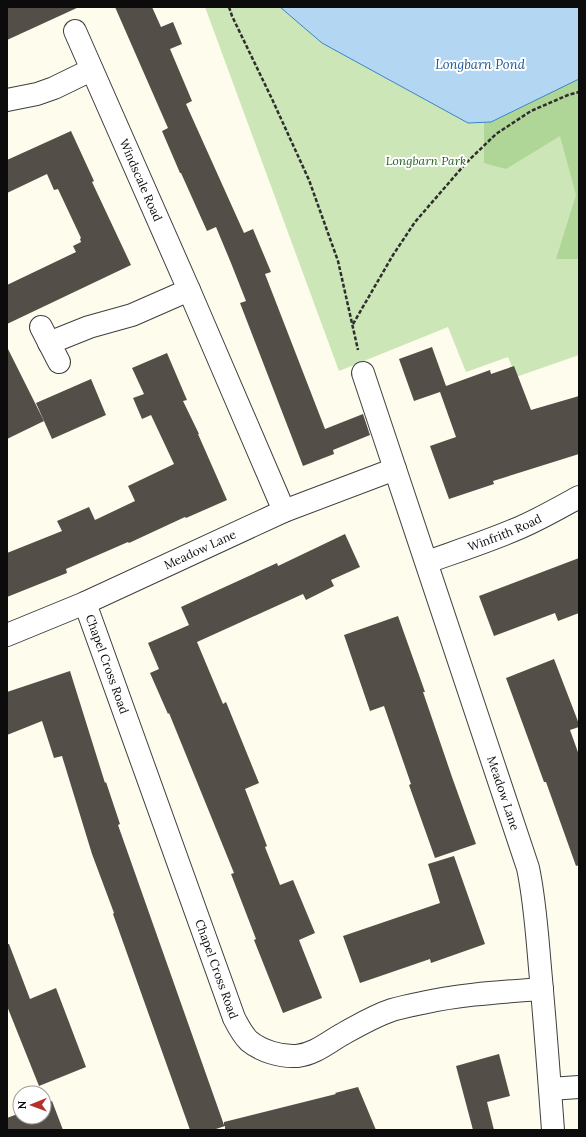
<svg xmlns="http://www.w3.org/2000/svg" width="586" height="1137" font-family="Lora,serif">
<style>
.green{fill:#cce6b7}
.forest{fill:#afd697}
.water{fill:#b3d6f3;stroke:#3d84c6}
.building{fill:#544e49}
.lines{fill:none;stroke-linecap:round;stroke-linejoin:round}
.minor-casing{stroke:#3f3f3f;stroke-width:24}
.path{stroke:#2e2e2e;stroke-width:2.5;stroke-dasharray:4 2;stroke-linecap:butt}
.minor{stroke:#fff;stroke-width:22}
.labels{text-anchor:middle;stroke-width:4;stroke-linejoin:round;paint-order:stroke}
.park-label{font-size:12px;font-style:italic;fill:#286020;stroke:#fff}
.street-label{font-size:12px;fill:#0c0c0c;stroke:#fff}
.water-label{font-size:13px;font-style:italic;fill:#1c5797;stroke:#fff}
</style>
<rect width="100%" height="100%" fill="#fefcec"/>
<path class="green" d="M205,7H579V355L516,377L508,357L466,372L448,327L339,371Z"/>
<path class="forest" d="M579,7V259H556L576,195L560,136L506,169L484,163V69Z"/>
<path class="water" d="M280,7H579V79L491,122L468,123L322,43Z"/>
<g class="building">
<path d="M7,7H79L7,40Z"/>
<path d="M115,7H152L161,27L173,22L182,44L170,49L192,101L186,104L244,233L253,229L271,272L265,274L325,429L363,414L370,435L333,450L334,454L303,466L240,303L246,301L231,263L216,227L207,231L181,173H180L162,131L168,128Z"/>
<path d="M71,131L94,181L92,182L131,265L7,324V285L76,252L73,246L81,242L80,239L81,238L58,189L54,190L47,174L7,193V160Z"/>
<path d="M7,347L44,421L7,439Z"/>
<path d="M432,347L446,386L490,370L491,374L514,366L531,410L579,396V454L493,481L494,484L449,499L430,446L456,437L440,392L414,401L399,359Z"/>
<path d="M167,353L187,400L183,401L199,434H198L227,500L186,518L185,517L129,543L128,542L66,569L67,573L7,597V553L62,531L57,521L89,507L95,520L135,501L128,486L174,464L151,415L142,419L133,398L144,394L132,368Z"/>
<path d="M91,379L106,415L52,439L36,403Z"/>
<path d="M345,534L360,567L331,580L334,586L306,600L303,594L197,642L223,704L226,702L259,783L245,789L267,846L265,847L280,885L293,880L315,933L299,940L322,998L283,1013L254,940L256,939L231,874L234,873L169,713L168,714L150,673L159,669L148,643L189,625L181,607L277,563L278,566Z"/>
<path d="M579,558V613L558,621L555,613L494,636L479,596Z"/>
<path d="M398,616L425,692H423L452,777L476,844L435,858L409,785L411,784L384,706L370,711L344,635Z"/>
<path d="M554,659L579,724V727L570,730L579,755V865L576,866L546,782H544L506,678Z"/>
<path d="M70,671L105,783L106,782L120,824L118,825L224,1125V1122L336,1094L335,1093L358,1087L376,1130H225V1126L213,1130H190L113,914L114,913L92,854L62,756L54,758L42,721L7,735V692Z"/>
<path d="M454,856L485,944L431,963L430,959L360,983L343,936L440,903L428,864Z"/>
<path d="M7,944H9L30,999L56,988L86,1067L39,1086L7,1006Z"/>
<path d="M499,1054L510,1096L487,1102L494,1130H473L456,1066Z"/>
<path d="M52,1101L63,1130H7V1118L20,1113V1117H44V1104Z"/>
</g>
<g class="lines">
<g class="minor-casing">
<g id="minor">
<path id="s1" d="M75,31L189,290L284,511"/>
<path d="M7,100L37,94L54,88L91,70"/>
<path d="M41,327L59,362"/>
<path d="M49,343L89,327L132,315L189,290"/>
<path d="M363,373L395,469"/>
<path id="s2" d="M427,562C458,551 489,541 519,528C540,519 559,508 579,497"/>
<path id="s3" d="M85,603L234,1018C238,1026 242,1034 249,1041C261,1051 281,1057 297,1056C314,1054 326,1044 341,1035C357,1026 374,1016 392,1010C402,1007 412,1005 422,1003C461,994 502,992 542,989"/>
<path id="s4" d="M7,635L85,603L284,511L395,469L528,868C535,901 537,934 540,968C545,1022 549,1076 553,1130"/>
<path d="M550,1089L579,1087"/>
</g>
</g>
<g class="path">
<path d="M229,7L232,16L272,99L309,180L338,261L358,350"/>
<path d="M353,324L393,255L415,222L466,163L496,134L531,111L568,95L579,92"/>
</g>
<use href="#minor" class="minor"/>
</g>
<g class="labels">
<g class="park-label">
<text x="426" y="165">Longbarn Park</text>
</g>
<g class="street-label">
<text dy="4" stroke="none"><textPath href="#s1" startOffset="163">Windscale Road</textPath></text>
<text dy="4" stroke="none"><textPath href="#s2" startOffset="83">Winfrith Road</textPath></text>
<text dy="4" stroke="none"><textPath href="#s4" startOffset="211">Meadow Lane</textPath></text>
<text dy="4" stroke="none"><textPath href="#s3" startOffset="65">Chapel Cross Road</textPath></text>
<text dy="4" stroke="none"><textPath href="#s4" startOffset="764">Meadow Lane</textPath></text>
<text dy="4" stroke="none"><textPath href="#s3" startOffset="389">Chapel Cross Road</textPath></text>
</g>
<g class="water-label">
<text x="480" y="69">Longbarn Pond</text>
</g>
</g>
<rect width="586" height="1137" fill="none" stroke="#0c0c0c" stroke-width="16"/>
<g transform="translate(32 1105) rotate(269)"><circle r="19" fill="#ffffff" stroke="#9e9e9e"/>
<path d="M0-3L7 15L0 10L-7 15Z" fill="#b5302b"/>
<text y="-6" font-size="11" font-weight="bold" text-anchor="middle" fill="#0c0c0c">N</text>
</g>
</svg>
